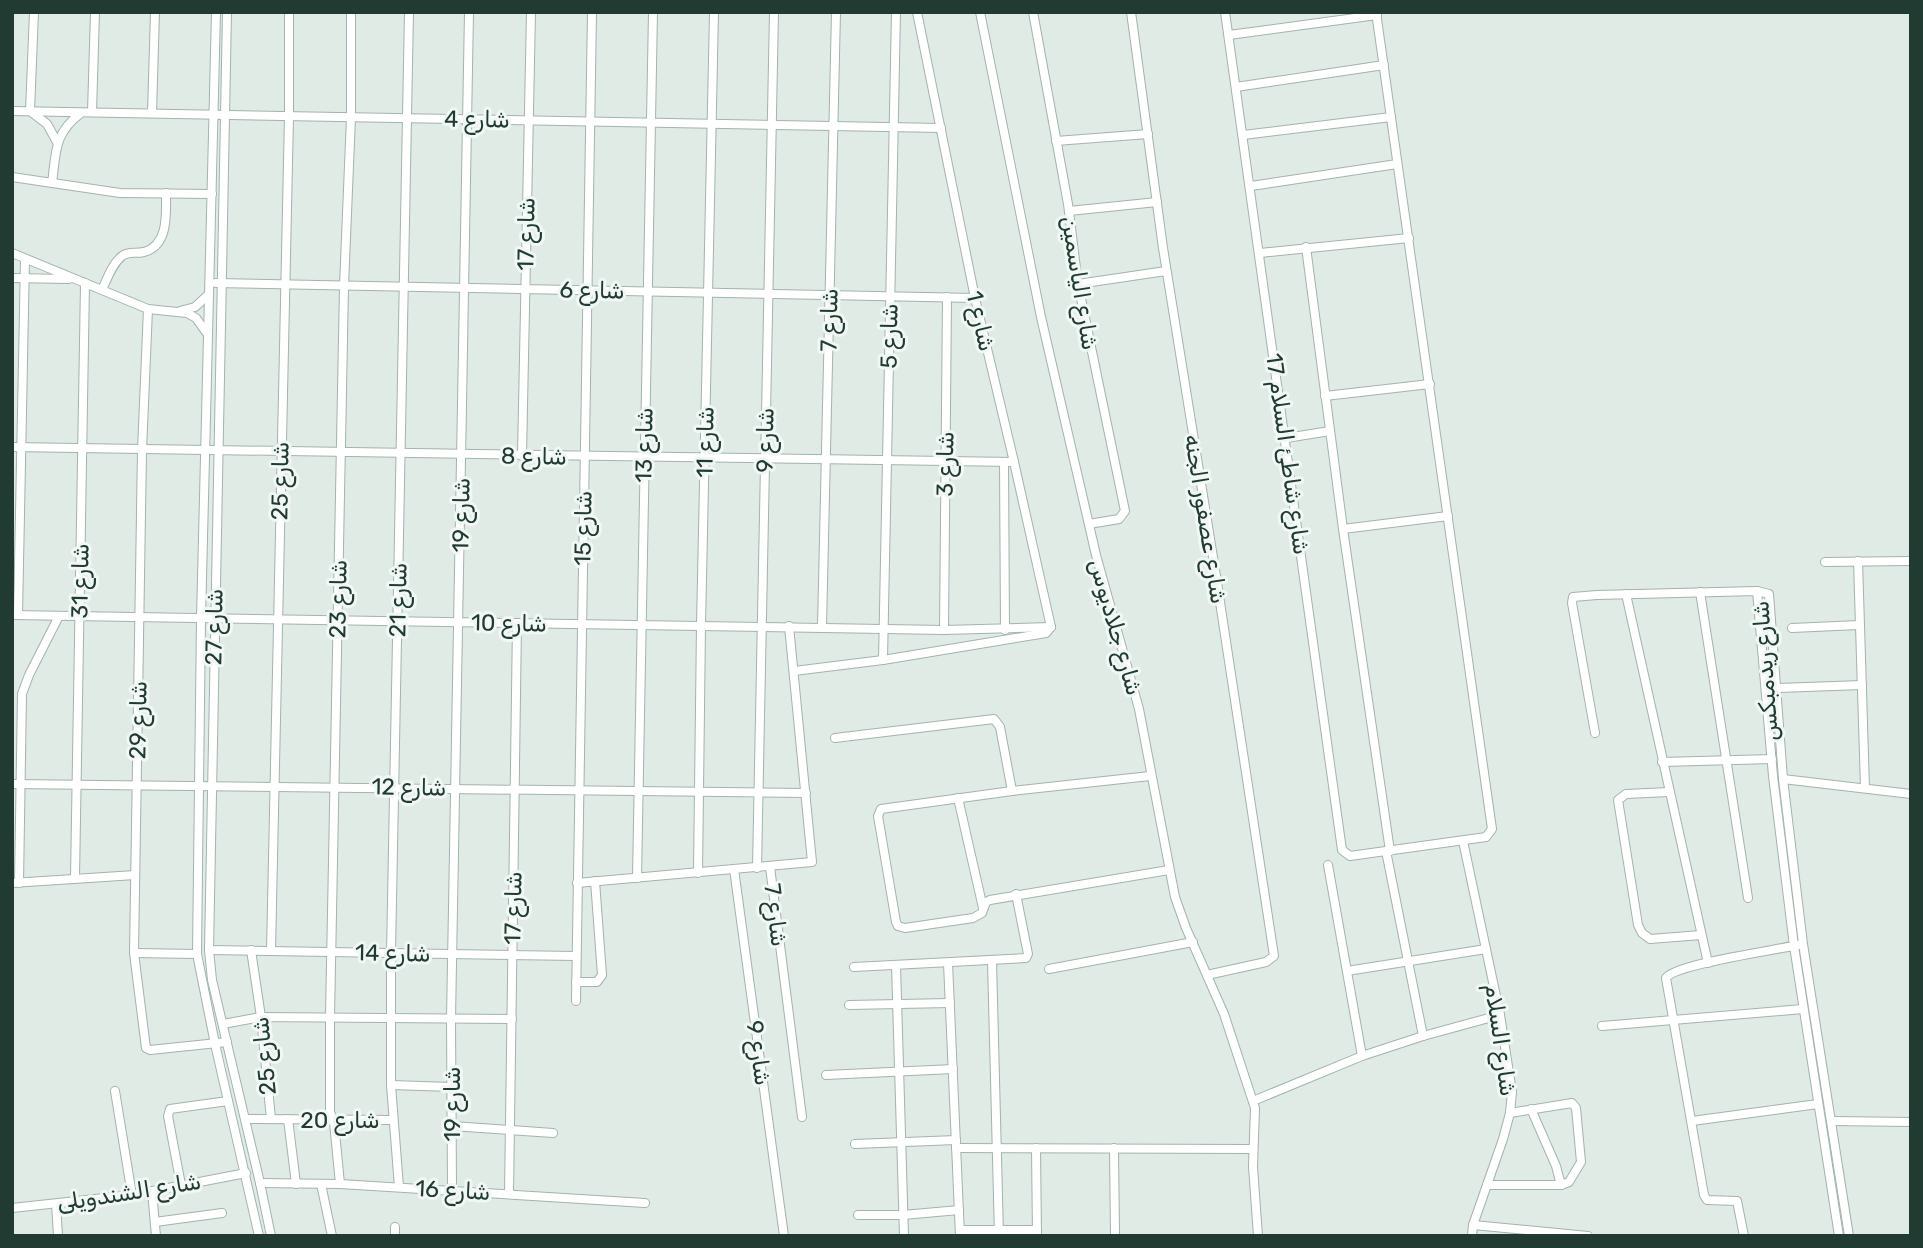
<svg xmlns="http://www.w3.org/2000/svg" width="1923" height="1248" font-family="Rubik,'Noto Naskh Arabic',sans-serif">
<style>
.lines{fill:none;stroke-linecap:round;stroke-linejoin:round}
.street-casing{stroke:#a3b3ad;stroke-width:10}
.street{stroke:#fff;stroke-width:8}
.labels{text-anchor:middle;stroke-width:6;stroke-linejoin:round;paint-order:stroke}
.street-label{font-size:23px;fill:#213b33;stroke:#f0f7f4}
</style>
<rect width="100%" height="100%" fill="#e0ebe6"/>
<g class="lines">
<g class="street-casing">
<g id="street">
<path d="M34,12L30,111L47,124L57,142"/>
<path d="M216,12L201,619L197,954L215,1044L259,1236"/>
<path d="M227,12L209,950L212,980L260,1183L271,1236"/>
<path d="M917,12L975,298L1014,462L1051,627"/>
<path d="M980,12L1041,317L1096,555L1139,709L1175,897L1186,928L1224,1014L1255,1108L1253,1167L1258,1236"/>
<path d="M1033,12L1068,204L1078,284L1125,511L1119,519L1089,524"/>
<path d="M1131,12L1163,248L1216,576L1274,956L1266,962L1207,975"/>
<path d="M1225,12L1342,850L1350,856L1486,837L1492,829L1376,12"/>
<path d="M1229,35L1377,15"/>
<path d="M1236,87L1384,65"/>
<path d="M12,111L941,128"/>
<path d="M92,112L95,12"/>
<path d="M152,113L155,12"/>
<path d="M1243,135L1391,117"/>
<path d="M1056,141L1148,134"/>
<path d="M12,177L120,193L212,194"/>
<path d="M52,183C56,152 54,133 81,113"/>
<path d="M1251,186L1397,164"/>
<path d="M1069,211L1157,202"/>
<path d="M1306,247L1343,529L1390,851"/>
<path d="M12,253L148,309L187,313L196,318L206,332"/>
<path d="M1260,253L1409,238"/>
<path d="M12,278L69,279"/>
<path d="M216,283L975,298"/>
<path d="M1078,284L1166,271"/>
<path d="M102,290C107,279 112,264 122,256C129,251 135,254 144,252C169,245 166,214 166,193"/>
<path d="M148,309L142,450L134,953L146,1048L150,1050L227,1042"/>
<path d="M180,311L195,307L209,294"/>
<path d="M1325,396L1430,384"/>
<path d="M1286,438L1330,431"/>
<path d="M12,447L1014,462"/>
<path d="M522,456L531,12"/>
<path d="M1004,462L1005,630"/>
<path d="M1343,529L1448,516"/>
<path d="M1858,561L1865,788"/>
<path d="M1825,562L1911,561"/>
<path d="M1757,591L1773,776L1794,946L1839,1236"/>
<path d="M1700,592L1748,898"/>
<path d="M1626,594L1708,963"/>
<path d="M12,615L944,630L1051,627"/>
<path d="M18,615L25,259"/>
<path d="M822,627L836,12"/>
<path d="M1792,628L1859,625"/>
<path d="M944,630L947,297"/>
<path d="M883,660L896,12"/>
<path d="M794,671L883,660L1046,633L1051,627"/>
<path d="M1776,688L1862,685"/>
<path d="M1595,733L1572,603L1573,597L1597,595L1757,591L1769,594L1783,779L1803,944L1849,1236"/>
<path d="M835,738L994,719L1000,727L1012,791"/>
<path d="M1662,762L1772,759"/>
<path d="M1150,776L1012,791L881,809L878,816L896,922L898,926L905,928L973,918L982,913L986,902L990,900L1169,870"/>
<path d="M1783,779L1911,794"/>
<path d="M12,784L806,793"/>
<path d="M1669,792L1626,794L1618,800L1638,925L1642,933L1650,939L1701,935"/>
<path d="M958,798L983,908"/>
<path d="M1463,841L1500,1015L1512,1092L1510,1113L1503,1139L1473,1225L1472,1236"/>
<path d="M1386,851L1423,1036"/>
<path d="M1328,865L1362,1056"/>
<path d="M770,867L802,1117"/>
<path d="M757,868L774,12"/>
<path d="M734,869L784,1236"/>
<path d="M698,873L701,625L714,12"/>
<path d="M75,878L85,283"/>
<path d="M637,878L653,12"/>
<path d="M12,883L135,875"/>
<path d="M19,883L22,694L29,675L59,616"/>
<path d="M577,883L812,862L789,626"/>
<path d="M209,950L576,956"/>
<path d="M251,950L261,1017L271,1119"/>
<path d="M271,951L289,116V12"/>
<path d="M134,953L197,954"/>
<path d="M992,961L999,1236"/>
<path d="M948,963L960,1236"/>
<path d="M896,965L904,1236"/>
<path d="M854,967L1026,958L1028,954L1016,894"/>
<path d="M1049,969L1193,942"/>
<path d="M1347,971L1486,949"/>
<path d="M576,982H597L602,975L595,881"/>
<path d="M576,1001L592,12"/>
<path d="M849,1005L950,1003"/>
<path d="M223,1024L261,1017L512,1019"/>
<path d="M1602,1026L1803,1009"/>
<path d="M826,1075L953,1069"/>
<path d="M391,1085L452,1087"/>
<path d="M115,1091L132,1195"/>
<path d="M1253,1101L1362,1056L1423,1036L1500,1015"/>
<path d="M1531,1109L1556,1166L1561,1185"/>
<path d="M246,1119L392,1120"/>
<path d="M288,1119L296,1184"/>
<path d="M1692,1121L1818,1104"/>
<path d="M1832,1121L1911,1122"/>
<path d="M452,1126L553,1133"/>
<path d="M855,1144L956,1140"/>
<path d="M956,1148L1253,1149"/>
<path d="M1036,1148L1037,1236"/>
<path d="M1114,1148L1115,1236"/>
<path d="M260,1183L340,1184L645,1203"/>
<path d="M321,1184L332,1236"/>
<path d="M340,1184L334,1122L330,1112V1017L344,286L351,117V12"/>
<path d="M181,1185L168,1116L170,1109L228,1101"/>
<path d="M1487,1185H1561L1569,1182L1581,1162L1576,1108L1572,1103L1510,1113"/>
<path d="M399,1187L391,1085V953L409,12"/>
<path d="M452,1190L451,1019L469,12"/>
<path d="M152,1191L156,1236"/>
<path d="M509,1194L517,623"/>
<path d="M56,1204L58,1236"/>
<path d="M12,1208L132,1195L246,1173"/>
<path d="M858,1215H903L959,1210"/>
<path d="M155,1222L222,1213"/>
<path d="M1473,1225L1588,1236"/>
<path d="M395,1227V1236"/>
<path d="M960,1230H1037"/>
<path d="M1744,1236L1737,1201L1707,1200L1704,1195L1666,978C1675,964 1776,950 1798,945"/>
</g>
</g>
<use href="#street" class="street"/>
</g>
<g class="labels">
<g class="street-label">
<text transform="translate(477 119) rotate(1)" y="8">شارع 4</text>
<text transform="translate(526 234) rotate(-89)" y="8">شارع 17</text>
<text transform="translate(1080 283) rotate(81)" y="8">شارع الياسمين</text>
<text transform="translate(592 290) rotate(1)" y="8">شارع 6</text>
<text transform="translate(829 320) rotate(-89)" y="8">شارع 7</text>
<text transform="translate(981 321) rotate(77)" y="8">شارع 1</text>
<text transform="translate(889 336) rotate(-89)" y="8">شارع 5</text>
<text transform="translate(765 440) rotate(-89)" y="8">شارع 9</text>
<text transform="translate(705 442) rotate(-89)" y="8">شارع 11</text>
<text transform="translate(644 445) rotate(-89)" y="8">شارع 13</text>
<text transform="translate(1288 454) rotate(82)" y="8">شارع شاطئ السلام 17</text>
<text transform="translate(534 456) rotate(1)" y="8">شارع 8</text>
<text transform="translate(945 464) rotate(-89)" y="8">شارع 3</text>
<text transform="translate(280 481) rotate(-89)" y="8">شارع 25</text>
<text transform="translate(461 515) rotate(-89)" y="8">شارع 19</text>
<text transform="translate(1206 519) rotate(81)" y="8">شارع عصفور الجنه</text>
<text transform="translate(583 528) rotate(-89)" y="8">شارع 15</text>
<text transform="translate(80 581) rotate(-89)" y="8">شارع 31</text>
<text transform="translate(338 599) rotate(-89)" y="8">شارع 23</text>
<text transform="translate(398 600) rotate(-89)" y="8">شارع 21</text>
<text transform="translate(509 623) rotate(1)" y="8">شارع 10</text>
<text transform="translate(214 627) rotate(-89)" y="8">شارع 27</text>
<text transform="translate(1116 627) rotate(74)" y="8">شارع جلاديوس</text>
<text transform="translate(1765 671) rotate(-94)" y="8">شارع ريدمبكس</text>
<text transform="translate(138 720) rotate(-89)" y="8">شارع 29</text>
<text transform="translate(409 787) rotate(1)" y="8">شارع 12</text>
<text transform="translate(513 908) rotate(-89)" y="8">شارع 17</text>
<text transform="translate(776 915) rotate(83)" y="8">شارع 7</text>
<text transform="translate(393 953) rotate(1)" y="8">شارع 14</text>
<text transform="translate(1501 1040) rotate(82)" y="8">شارع السلام</text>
<text transform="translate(759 1053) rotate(82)" y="8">شارع 9</text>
<text transform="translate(264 1056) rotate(-96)" y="8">شارع 25</text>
<text transform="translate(452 1104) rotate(-90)" y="8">شارع 19</text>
<text x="340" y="1128">شارع 20</text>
<text transform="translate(453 1190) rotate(3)" y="8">شارع 16</text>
<text transform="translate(129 1192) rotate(-9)" y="8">شارع الشندويلى</text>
</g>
</g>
<rect width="1923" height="1248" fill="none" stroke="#213b33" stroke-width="28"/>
</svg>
